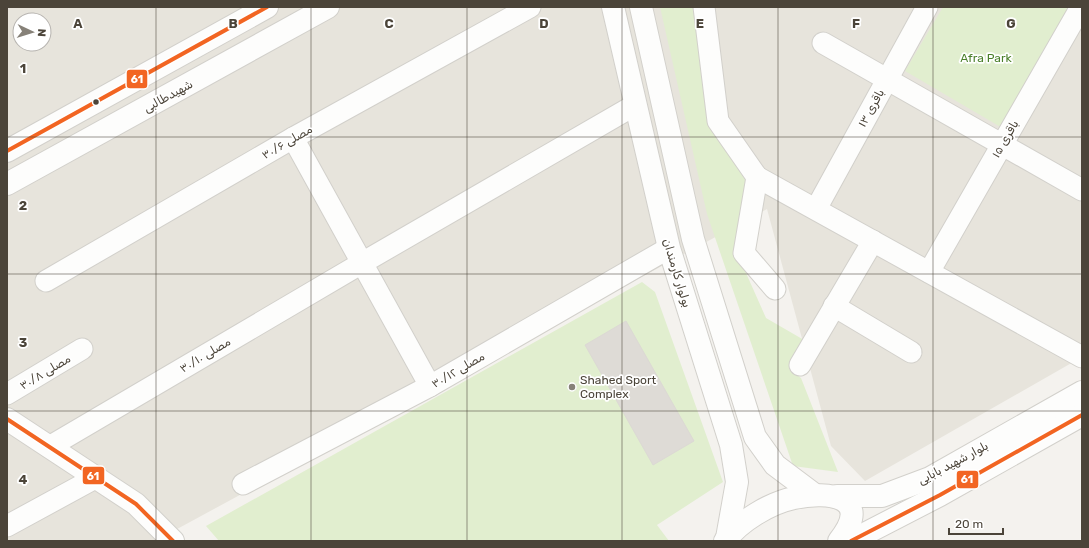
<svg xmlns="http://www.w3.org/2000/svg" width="1089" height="548" font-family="Rubik,'Noto Naskh Arabic',sans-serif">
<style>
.residential{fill:#e7e4dc;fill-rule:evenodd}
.green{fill:#e1eecf}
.building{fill:#dedbd6;stroke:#dcd9d4}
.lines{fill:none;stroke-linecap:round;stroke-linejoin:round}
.minor-casing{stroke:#d2d0cb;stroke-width:23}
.tertiary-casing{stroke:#d2d0cb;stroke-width:24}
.minor{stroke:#fdfdfc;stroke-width:21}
.tertiary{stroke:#fdfdfc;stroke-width:22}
.bus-1-casing{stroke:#fff;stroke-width:7}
.bus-1{stroke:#f26522;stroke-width:4}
.grid{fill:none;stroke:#4b4439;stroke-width:1;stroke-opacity:0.55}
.bus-dot{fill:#4b4439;stroke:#fff;stroke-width:1.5}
.poi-dot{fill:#868178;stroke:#fff;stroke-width:1.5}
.labels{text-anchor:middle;stroke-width:3.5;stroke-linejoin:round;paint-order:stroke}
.park-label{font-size:12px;fill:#4a7f2a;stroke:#fff}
.street-label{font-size:12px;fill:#4b4439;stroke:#fff}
.poi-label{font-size:12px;fill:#4b4439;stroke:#fff;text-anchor:start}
.grid-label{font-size:13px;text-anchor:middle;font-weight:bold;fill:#4b4439;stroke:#fff;stroke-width:3.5;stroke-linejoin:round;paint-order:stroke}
.line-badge{stroke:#fff;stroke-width:1.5}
.badge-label{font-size:11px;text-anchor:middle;font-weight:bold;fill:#fff}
</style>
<rect width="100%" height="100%" fill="#f4f2ee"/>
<path class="residential" d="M7,7H1082V357L865,481L831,446L767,209L155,541H7ZM20,20H44V44H20Z"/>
<g class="green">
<path d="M660,7H697L711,129L747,178L738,255L766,318L804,340L789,369L801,378L838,472L793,466L707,214Z"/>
<path d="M943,7H1076L1004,129L905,71Z"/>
<path d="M642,282L655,292L723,482L657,525L669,541H219L206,526Z"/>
</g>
<path class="building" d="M626,321L694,441L653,465L585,345Z"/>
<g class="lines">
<g class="minor-casing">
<g id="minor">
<path d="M704,7L718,121L757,177L744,253L775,289"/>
<path d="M823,43L1082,190"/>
<path d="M293,138L430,386"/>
<path d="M757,177L1082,357"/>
<path d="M816,209L927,7"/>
<path d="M929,272L1081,7"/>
<path d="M46,281L293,138L530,7"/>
<path d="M834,306L911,352"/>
<path d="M800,365L873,241"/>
<path d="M7,394L82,349"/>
<path d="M49,447L362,263L635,105"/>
<path d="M243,484L430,386L669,248"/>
<path d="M7,526L97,477"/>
</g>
</g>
<g class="tertiary-casing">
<g id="tertiary">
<path d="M613,7L669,248L731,445L737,482L727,538"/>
<path d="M641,7L693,239L755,437L775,465L815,495"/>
<path d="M7,151L267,7"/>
<path d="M7,184L328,7"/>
<path d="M7,419L136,504L173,541"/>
<path d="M837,496H882L930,478L1082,392"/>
<path d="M725,541C740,521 770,503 794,498C829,490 874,497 839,541"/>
<path d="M851,541L940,495L1082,415"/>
</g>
</g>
<use href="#minor" class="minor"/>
<use href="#tertiary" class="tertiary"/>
<g class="bus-1-casing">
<g id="bus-1">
<path d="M7,151L267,7"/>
<path d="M7,419L136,504L173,541"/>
<path d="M851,541L940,495L1082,415"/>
</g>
</g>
<use href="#bus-1" class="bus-1"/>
</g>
<path class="grid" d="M156,7V541M311,7V541M467,7V541M622,7V541M778,7V541M933,7V541M7,137H1082M7,274H1082M7,411H1082"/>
<circle class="bus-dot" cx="96" cy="102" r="3.5"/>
<circle class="poi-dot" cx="572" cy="387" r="4"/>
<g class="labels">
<g class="park-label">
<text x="986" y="62">Afra Park</text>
</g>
<g class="street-label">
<text transform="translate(168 96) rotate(-29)" y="4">شهیدطالبی</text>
<text transform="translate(871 108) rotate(-61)" y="4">باقری ۱۳</text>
<text transform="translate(1005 139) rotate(-60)" y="4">باقری ۱۵</text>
<text transform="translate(287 142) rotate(-30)" y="4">مصلی ۳۰/۶</text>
<text transform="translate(677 273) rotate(73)" y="4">بولوار کارمندان</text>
<text transform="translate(205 355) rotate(-31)" y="4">مصلی ۳۰/۱۰</text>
<text transform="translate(458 370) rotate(-30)" y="4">مصلی ۳۰/۱۲</text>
<text transform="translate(45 372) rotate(-31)" y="4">مصلی ۳۰/۸</text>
<text transform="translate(953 463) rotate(-28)" y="4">بلوار شهید بابایی</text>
</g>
<g class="poi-label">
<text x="580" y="384">Shahed Sport<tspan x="580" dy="14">Complex</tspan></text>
</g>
</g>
<g class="grid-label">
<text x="78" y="28">A</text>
<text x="233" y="28">B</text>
<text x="389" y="28">C</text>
<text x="544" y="28">D</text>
<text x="700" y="28">E</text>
<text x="856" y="28">F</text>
<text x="1011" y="28">G</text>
<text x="23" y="73">1</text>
<text x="23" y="210">2</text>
<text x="23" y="347">3</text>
<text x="23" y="484">4</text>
</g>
<g class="line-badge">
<rect x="126" y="69" width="22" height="20" rx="4" fill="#f26522"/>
<rect x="82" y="466" width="23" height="19" rx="4" fill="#f26522"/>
<rect x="956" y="470" width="23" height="19" rx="4" fill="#f26522"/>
</g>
<g class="badge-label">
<text x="137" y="83">61</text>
<text x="93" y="480">61</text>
<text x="967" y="483">61</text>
</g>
<rect width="1089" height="548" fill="none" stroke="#4b4439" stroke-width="16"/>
<g transform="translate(32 32) rotate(94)"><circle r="19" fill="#ffffff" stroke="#b7b4b0"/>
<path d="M0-3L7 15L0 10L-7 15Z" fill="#868178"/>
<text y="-6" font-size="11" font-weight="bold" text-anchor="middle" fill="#4b4439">N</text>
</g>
<path d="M949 528v6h54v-6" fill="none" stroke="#4b4439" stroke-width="2"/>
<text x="955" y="528" font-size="12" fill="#4b4439" stroke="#ffffff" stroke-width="3" paint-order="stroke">20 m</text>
</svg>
